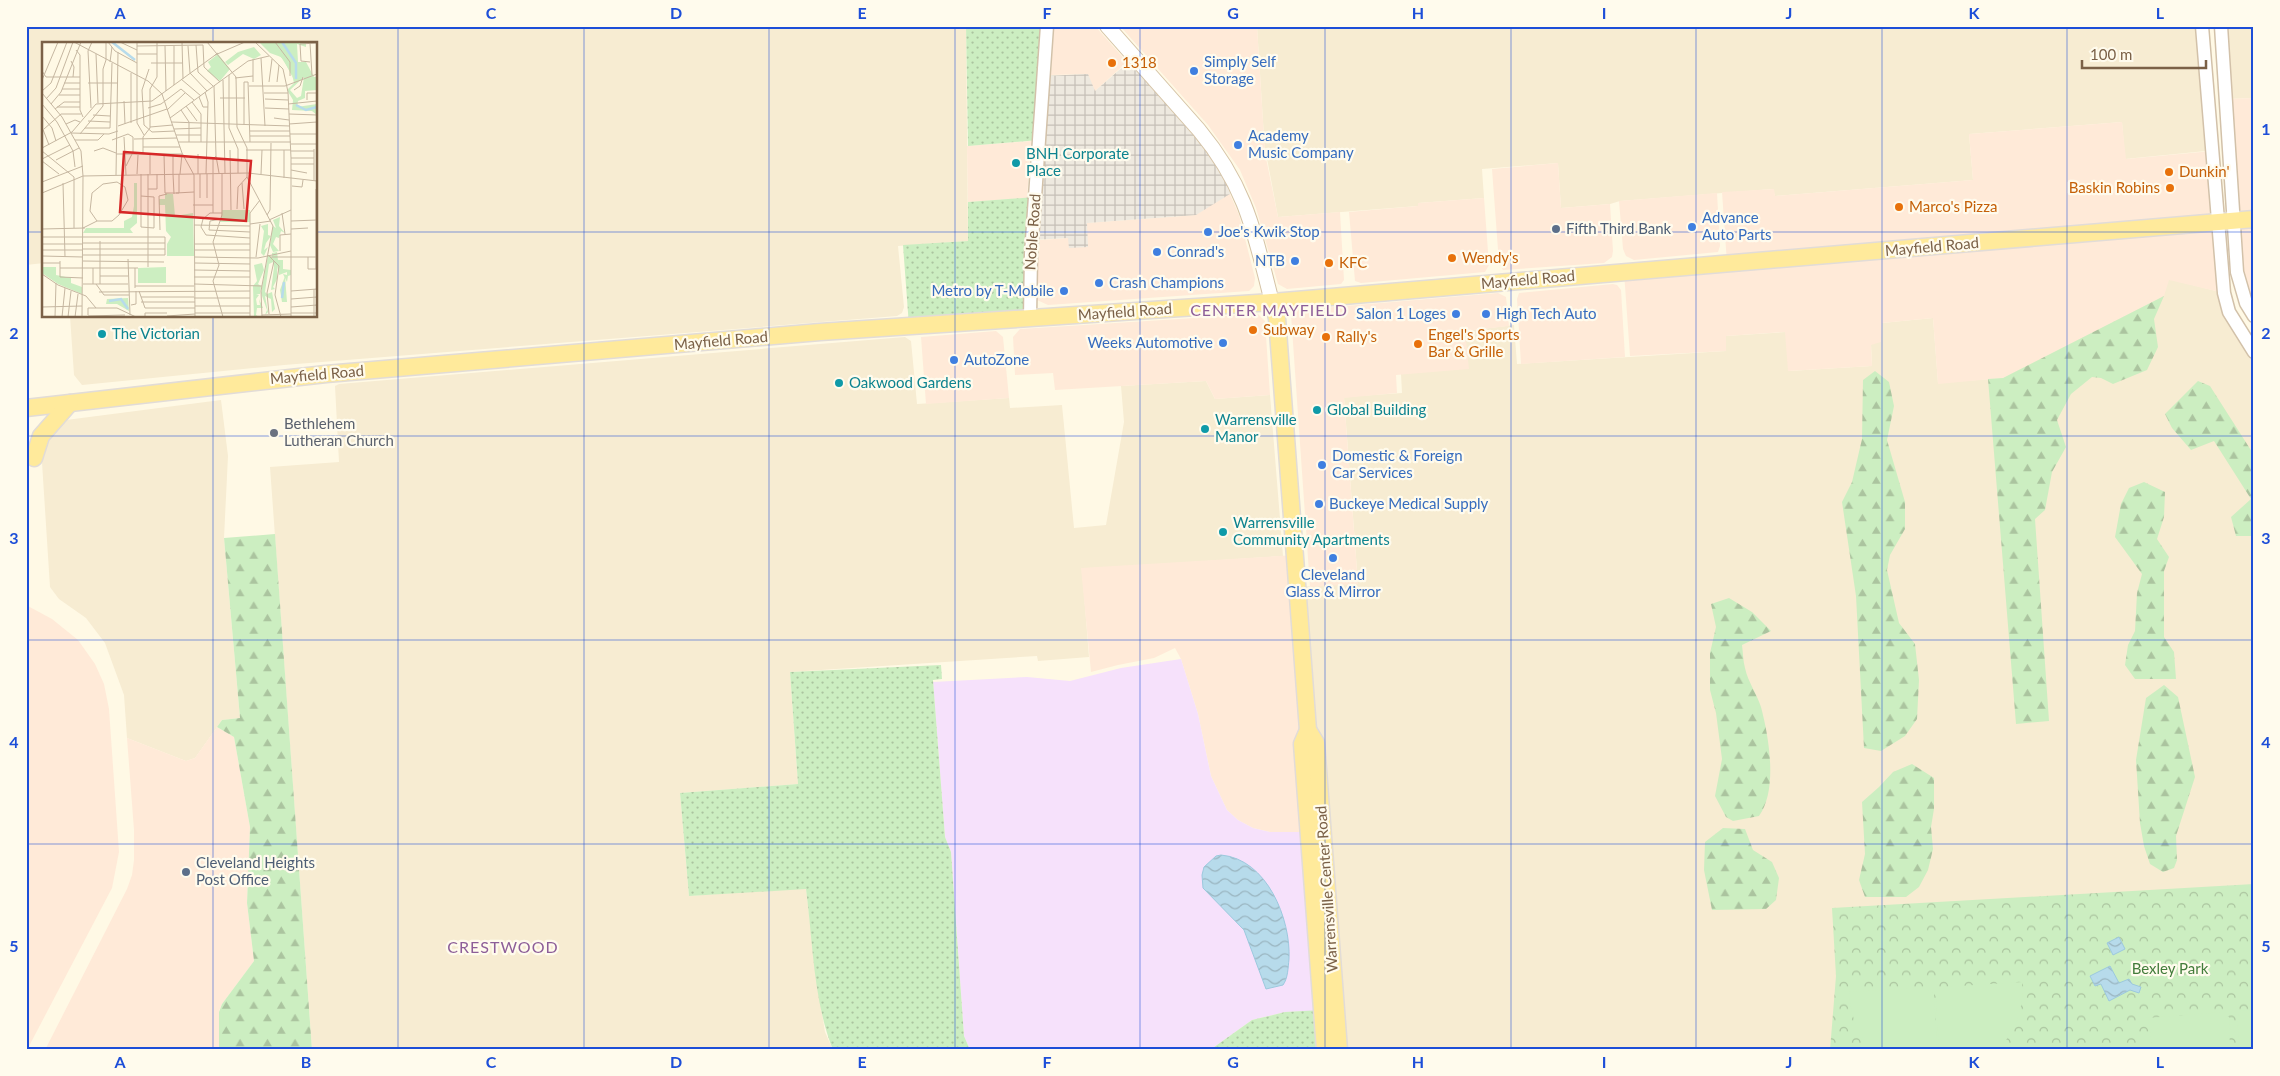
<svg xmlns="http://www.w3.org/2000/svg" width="2280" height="1076" font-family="Lato,sans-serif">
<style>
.residential{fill:#f7ecd2}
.commercial{fill:#ffead8}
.industrial{fill:url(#industrial-grid)}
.education{fill:#f6e1fb}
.grass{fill:url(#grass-dots)}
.forest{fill:url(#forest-firs)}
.park{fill:url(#park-crowns)}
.pitch{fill:#cceec1}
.water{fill:url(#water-waves);stroke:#9cc9de}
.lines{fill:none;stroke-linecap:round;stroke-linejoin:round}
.tertiary-casing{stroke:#d2c1a9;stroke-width:15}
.secondary-casing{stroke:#d5c3a6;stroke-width:16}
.primary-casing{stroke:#e2dcd7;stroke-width:19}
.tertiary{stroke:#fff;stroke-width:12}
.secondary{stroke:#fff;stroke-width:14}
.primary{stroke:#ffea9b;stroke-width:16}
.grid{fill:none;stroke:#1d4ed8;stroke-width:1;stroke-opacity:0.55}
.food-dot{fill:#e8710a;stroke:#fffbed;stroke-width:2}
.shop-dot{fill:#3f7fe0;stroke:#fffbed;stroke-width:2}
.culture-dot{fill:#0f9aa8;stroke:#fffbed;stroke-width:2}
.service-dot{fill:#5c6f8a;stroke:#fffbed;stroke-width:2}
.worship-dot{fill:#6b7280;stroke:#fffbed;stroke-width:2}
.labels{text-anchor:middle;stroke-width:4.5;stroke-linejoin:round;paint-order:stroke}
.shop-label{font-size:15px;fill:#366cbe;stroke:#fffbed;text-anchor:start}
.food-label{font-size:15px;fill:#c56008;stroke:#fffbed;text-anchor:start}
.culture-label{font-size:15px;fill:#0d838f;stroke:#fffbed;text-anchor:start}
.service-label{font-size:15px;fill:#4e5e75;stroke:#fffbed;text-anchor:start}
.street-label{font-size:15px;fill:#7b6147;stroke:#fffbed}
.worship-label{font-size:15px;fill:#5b616d;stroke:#fffbed;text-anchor:start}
.park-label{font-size:15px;fill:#437c3b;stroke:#fffbed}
.neighbourhood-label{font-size:16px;letter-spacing:1px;fill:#8d5e98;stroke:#fffbed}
.inset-river{fill:none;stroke:#b7dbeb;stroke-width:2.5}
.inset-road{fill:none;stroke:#c6b7a1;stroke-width:1}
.view{fill:#d62828;fill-opacity:0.15;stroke:#d62828;stroke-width:2.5}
.inset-edge{fill:none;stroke:#7b6147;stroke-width:2.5}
.neatline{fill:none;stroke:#1d4ed8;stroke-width:2}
.grid-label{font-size:16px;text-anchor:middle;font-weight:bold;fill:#1d4ed8}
</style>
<defs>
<pattern id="industrial-grid" width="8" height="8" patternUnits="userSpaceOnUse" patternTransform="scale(1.25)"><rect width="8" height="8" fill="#eee9df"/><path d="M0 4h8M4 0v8" fill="none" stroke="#c6c0b7"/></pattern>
<pattern id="grass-dots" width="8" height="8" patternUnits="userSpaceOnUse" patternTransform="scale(1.25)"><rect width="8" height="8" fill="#cceec1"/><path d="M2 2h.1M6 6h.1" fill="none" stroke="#abc49f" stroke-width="1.8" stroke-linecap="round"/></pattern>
<pattern id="forest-firs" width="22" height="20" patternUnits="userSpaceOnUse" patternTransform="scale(1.25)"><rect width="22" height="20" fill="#cceec1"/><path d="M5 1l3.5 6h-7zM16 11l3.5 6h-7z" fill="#abc49f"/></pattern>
<pattern id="park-crowns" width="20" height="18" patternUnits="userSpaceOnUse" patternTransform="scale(1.25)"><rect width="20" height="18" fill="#cceec1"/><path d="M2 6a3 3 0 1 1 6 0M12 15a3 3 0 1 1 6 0" fill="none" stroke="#abc49f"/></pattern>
<pattern id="water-waves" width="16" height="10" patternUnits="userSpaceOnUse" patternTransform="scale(1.25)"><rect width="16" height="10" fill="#b7dbeb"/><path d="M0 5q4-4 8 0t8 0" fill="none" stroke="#9ab5c0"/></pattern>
</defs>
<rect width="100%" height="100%" fill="#fff9e5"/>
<g class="residential">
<path d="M26,26H966L968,241L898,246L904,307L902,313L897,316L284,365L82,385L74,375L70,316H316V44H44V263L26,265Z"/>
<path d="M1257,26H2198L2206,151L2125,159L2122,122L1969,134L1973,180L1775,196L1773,189L1620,201L1610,204L1561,208L1558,163L1482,169L1484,198L1418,203V206L1278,217L1266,153H1265Z"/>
<path d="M2221,26H2254V98L2227,99Z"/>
<path d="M2169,279L2224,293L2254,352V1050H1339L1298,587L1358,583L1344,397L1402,393L1401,374L1465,331L1514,325L1517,364L1726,351V336L1786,332L1789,371L1872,366L1871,345L1882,323L1933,318L1938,383L2003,378Z"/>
<path d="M905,337L911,341L917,404L1009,398L1010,408L1062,405L1074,528L1106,525L1124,422L1121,386L1206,381L1215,399L1270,395L1283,556L1082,569L1089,657L1038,661L1037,656L790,672L798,784L680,793L689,896L806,888L817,981L825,1032L833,1050H312L270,467L339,462L335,386L339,384Z"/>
<path d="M221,400L228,456L224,538L240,718L222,720L195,758L186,761L127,738L124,695L105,643L86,618L59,599L50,587L41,447L66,420Z"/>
</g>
<g class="commercial">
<path d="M1054,26H1095L1127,62L1094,92L1088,74L1051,75Z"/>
<path d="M1120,26H1257L1265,153L1278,217L1340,212L1344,280L1341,284L1287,289L1278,284L1256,208L1240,170L1208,125Z"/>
<path d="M2254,98V315L2240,284L2227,99Z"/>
<path d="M2122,122L2126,159L2212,151L2224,293L2169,280L2164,296L2003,378L1938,384L1933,318L1882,323L1881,342L1871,345L1872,366L1788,371L1785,332L1726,336V351L1630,356L1624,272L1727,263L1722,192L1774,189L1775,196L1973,180L1969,134Z"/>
<path d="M1031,141L1027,198L968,202L967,146Z"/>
<path d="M1558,163L1561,208L1610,204L1613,251L1612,257L1604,263L1503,270L1499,263L1492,169Z"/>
<path d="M1229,192L1239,215L1255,278L1254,286L1249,291L1048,305L1037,300L1036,293L1040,240L1068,238L1088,246L1086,223L1196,215Z"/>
<path d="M1717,193L1720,246L1718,252L1634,260L1626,256L1623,249L1619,201Z"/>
<path d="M1484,198L1489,265L1485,272L1361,283L1355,281L1349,212L1418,206V203Z"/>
<path d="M1613,284L1617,285L1621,290L1625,357L1521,364L1517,299L1519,293Z"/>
<path d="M1498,293L1506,297L1509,326L1465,331L1469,369L1396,375L1397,393L1344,398L1358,584L1310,587L1291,314L1298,310Z"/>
<path d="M1258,314L1265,321L1270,395L1215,399L1206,381L1055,390L1053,373L1015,375L1013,337L1020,329Z"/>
<path d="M996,331L1003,337L1009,398L926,404L921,337Z"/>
<path d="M1296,555L1303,832H1270L1253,828L1238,820L1227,810L1211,776L1198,714L1181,659L1175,648L1154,658L1118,665L1091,672L1081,568Z"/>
<path d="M26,605L52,619L78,640L95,664L104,684L109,709L119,852L112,888L27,1050Z"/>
<path d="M217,727L234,737L250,827L247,903L254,961L222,1004L219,1011V1050H45L127,889L132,875L134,860V830L127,738L186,761L195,758Z"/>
</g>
<path class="industrial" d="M1134,57L1238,189L1196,215L1087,223L1088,247L1069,248L1068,238L1032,240L1044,76L1088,74L1095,91Z"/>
<path class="education" d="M1181,659L1198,714L1211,776L1227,810L1238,820L1253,828L1270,832H1303L1315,1011L1285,1012L1252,1020L1210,1050H970L964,1036L951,852L945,837L933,682L1027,677L1070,681L1121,668Z"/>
<g class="grass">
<path d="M966,26H1047L1039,140L968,146Z"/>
<path d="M1035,197L1030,318L909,326L903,245L968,241V202Z"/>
<path d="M941,665L942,679L933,680L945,837L951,852L964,1036L970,1050H833C813,1000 813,942 806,889L689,896L680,793L798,784L790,672Z"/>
<path d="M1322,1010L1325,1050H1210L1252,1020L1285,1012Z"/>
</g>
<g class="forest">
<path d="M2164,296L2154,319L2158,347L2147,370L2113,384L2101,378L2092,377L2071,394L2057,420L2066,447L2052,472L2045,510L2035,519L2049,721L2016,724L1988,379L2003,378Z"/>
<path d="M1875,371L1889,382L1894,406L1887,440L1905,502V529L1890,555L1887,570L1899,623L1915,644L1919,680L1917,719L1905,736L1881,751L1864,748L1856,596L1842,502L1852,482L1862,439L1863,380Z"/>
<path d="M2198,381L2210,386L2254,455V536H2236L2231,517L2251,499L2214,441L2191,450L2172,428L2165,414Z"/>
<path d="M2144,482L2165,492L2164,517L2157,539L2169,557L2164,571V637L2174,652L2176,679H2135L2125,665L2128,645L2135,631L2137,593L2142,574L2115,537L2121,504L2129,488Z"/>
<path d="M275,534L312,1050H219V1012L222,1004L254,961L247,903L250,827L234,737L217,727L222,720L240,718L224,538Z"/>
<path d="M1729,598L1752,612L1771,631L1742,645C1743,652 1743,661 1745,668C1748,682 1757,694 1761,707C1769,737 1778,790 1759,816L1733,821L1726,817L1715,796L1722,759L1716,713L1710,690V653L1716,627L1711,604Z"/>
<path d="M2164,685L2178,697L2195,777L2176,836L2177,860L2174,868L2163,872L2150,864L2144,846L2140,823L2136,760L2146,698Z"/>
<path d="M1912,764L1934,778V809L1931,827L1933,849L1928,870L1919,887L1906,897H1865L1859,880L1865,854L1862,802L1879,787L1893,772Z"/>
<path d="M1723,828L1745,829L1753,850L1772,862L1779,878L1776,900L1766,909L1712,910L1704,870L1705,842Z"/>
</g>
<path class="park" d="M2254,884V1050H1830L1836,976L1832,908Z"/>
<g class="pitch">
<path d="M2022,982C2024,1008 2017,1031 1997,1050H1939L1936,994L1943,987Z"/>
<path d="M1925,988L1934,993L1937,1050L1871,1049C1856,1032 1851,1015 1849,992Z"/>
<path d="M2254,1010V1050H2240L2237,1017L2241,1011Z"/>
<path d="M2223,1012L2229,1017L2230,1050H2153L2148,1018Z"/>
</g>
<g class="water">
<path d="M1221,855C1267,859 1291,919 1289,959C1288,968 1288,978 1283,985L1266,989L1244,930L1203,888L1202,875L1204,867L1216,856Z"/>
<path d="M2119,937L2125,949L2113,955L2107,943Z"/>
<path d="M2110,966L2119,983L2129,979L2132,984L2141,987L2139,993L2130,990L2109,1001L2101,984L2095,986L2090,976Z"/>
</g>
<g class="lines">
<g class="tertiary-casing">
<g id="tertiary">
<path d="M2202,26L2224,293L2229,312L2254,352"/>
<path d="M2221,26L2237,272L2246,303L2254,316"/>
<path d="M1030,318L1031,254L1047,26"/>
</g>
</g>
<g class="secondary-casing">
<path id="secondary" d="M1107,26L1199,130C1247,188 1254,232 1272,302"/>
</g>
<g class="primary-casing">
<g id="primary">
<path d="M1272,302L1277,318L1308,730L1302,744L1325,1050"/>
<path d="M26,408L326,374L820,332L1272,302L2254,219"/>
<path d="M34,458L41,436L70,403"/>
<path d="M1308,730L1316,743L1339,1050"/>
</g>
</g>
<use href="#tertiary" class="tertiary"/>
<use href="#secondary" class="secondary"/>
<use href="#primary" class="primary"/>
</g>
<path class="grid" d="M213,26V44M398,26V1050M584,26V1050M769,26V1050M955,26V1050M1140,26V1050M1325,26V1050M1511,26V1050M1696,26V1050M1882,26V1050M2067,26V1050M26,232H44M316,232H2254M213,316V1050M26,436H2254M26,640H2254M26,844H2254"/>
<g class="food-dot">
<circle cx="1112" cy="63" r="5"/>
<circle cx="2169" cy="172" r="5"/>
<circle cx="2170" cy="188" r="5"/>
<circle cx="1899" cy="207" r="5"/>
<circle cx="1452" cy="258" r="5"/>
<circle cx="1329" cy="263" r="5"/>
<circle cx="1253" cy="330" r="5"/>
<circle cx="1326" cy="337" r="5"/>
<circle cx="1418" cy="344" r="5"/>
</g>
<g class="shop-dot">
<circle cx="1194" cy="71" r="5"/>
<circle cx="1238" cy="145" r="5"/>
<circle cx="1692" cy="227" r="5"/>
<circle cx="1208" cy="232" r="5"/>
<circle cx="1157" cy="252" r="5"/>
<circle cx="1295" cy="261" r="5"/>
<circle cx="1099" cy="283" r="5"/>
<circle cx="1064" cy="291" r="5"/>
<circle cx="1456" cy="314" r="5"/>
<circle cx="1486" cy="314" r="5"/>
<circle cx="1223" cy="343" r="5"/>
<circle cx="954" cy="360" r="5"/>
<circle cx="1322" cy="465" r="5"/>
<circle cx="1319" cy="504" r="5"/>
<circle cx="1333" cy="558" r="5"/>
</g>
<g class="culture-dot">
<circle cx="1016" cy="163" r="5"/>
<circle cx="102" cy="334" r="5"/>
<circle cx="839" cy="383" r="5"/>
<circle cx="1317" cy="410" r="5"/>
<circle cx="1205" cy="429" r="5"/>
<circle cx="1223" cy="532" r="5"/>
</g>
<g class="service-dot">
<circle cx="1556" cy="229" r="5"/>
<circle cx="186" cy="872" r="5"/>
</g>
<circle class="worship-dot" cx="274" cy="433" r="5"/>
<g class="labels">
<g class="shop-label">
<text x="1204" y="67">Simply Self<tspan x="1204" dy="17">Storage</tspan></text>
<text x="1248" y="141">Academy<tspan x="1248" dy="17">Music Company</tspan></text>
<text x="1702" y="223">Advance<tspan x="1702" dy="17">Auto Parts</tspan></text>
<text x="1218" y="237">Joe's Kwik Stop</text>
<text x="1167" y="257">Conrad's</text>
<text x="1285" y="266" text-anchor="end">NTB</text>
<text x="1109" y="288">Crash Champions</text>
<text x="1054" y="296" text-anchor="end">Metro by T-Mobile</text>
<text x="1446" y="319" text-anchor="end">Salon 1 Loges</text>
<text x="1496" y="319">High Tech Auto</text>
<text x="1213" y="348" text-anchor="end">Weeks Automotive</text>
<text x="964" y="365">AutoZone</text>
<text x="1332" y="461">Domestic &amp; Foreign<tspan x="1332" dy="17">Car Services</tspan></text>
<text x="1329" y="509">Buckeye Medical Supply</text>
<text x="1333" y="580" text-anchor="middle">Cleveland<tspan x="1333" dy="17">Glass &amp; Mirror</tspan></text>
</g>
<g class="food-label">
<text x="1122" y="68">1318</text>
<text x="2179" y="177">Dunkin'</text>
<text x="2160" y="193" text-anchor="end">Baskin Robins</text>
<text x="1909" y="212">Marco's Pizza</text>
<text x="1462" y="263">Wendy's</text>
<text x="1339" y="268">KFC</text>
<text x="1263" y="335">Subway</text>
<text x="1428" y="340">Engel's Sports<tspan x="1428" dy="17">Bar &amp; Grille</tspan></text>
<text x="1336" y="342">Rally's</text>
</g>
<g class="culture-label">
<text x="1026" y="159">BNH Corporate<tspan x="1026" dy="17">Place</tspan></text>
<text x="112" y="339">The Victorian</text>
<text x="849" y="388">Oakwood Gardens</text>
<text x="1327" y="415">Global Building</text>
<text x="1215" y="425">Warrensville<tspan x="1215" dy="17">Manor</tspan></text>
<text x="1233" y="528">Warrensville<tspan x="1233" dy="17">Community Apartments</tspan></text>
</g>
<g class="service-label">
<text x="1566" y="234">Fifth Third Bank</text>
<text x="196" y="868">Cleveland Heights<tspan x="196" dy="17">Post Office</tspan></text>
</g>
<g class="street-label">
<text transform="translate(1033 232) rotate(-86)" y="5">Noble Road</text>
<text transform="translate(1932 247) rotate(-5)" y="5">Mayfield Road</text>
<text transform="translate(1528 280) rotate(-5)" y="5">Mayfield Road</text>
<text transform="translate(1125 312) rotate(-4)" y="5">Mayfield Road</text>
<text transform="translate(721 341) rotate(-5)" y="5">Mayfield Road</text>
<text transform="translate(317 375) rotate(-5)" y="5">Mayfield Road</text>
<text transform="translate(1327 889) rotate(-94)" y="5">Warrensville Center Road</text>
</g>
<g class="worship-label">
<text x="284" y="429">Bethlehem<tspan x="284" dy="17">Lutheran Church</tspan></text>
</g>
<g class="park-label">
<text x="2170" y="974">Bexley Park</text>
</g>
<g class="neighbourhood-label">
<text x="1269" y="316">CENTER MAYFIELD</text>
<text x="503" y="953">CRESTWOOD</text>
</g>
</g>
<g transform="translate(42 42)">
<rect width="275" height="275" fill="#fff9e5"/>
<path d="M123,151L131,152L133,174L151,171L152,214H125V202L129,195L124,189L123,163H117V157H123Z" fill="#cceec1"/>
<path d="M218,1H264V5L255,2L256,20H264L272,35H275V48L263,49V56L256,59L255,65L275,62V73L270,69L250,68L251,58L245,48L252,41L250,32L239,15L228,11ZM262,35L259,54L255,56L248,48ZM212,5L219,13L212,17L201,12L186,23L183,20L196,10ZM92,141H95V181L88,187L91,191H41L44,186H82V179L90,175L92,164ZM238,175L237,184L243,191L239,189L237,196L234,195L231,202L237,209L231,210L228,203L231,184L234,186L231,178ZM226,182V193L229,194L224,201L222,208L226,205L222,214L219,211L222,189L219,184ZM235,210L236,218H241V227L249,228V233L246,234L245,240L241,232L245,233V230L237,233L235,224V237L231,245L233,247L229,248L232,225L231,220L227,222L223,250L225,252L230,250L233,267L230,270L229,257L223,254L226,270L223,273L225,268L219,251L226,213L230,215V211ZM220,221L222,228L216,242L219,244L218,252H214L217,253L214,257L215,263H218L217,257L221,266H215L214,273L217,275H212L211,244L215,239L212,223ZM86,256L87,269L75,262H64L65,257Z" fill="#cceec1" fill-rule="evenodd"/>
<path d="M243,234L245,260H240L238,248Z" fill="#cceec1"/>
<path d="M220,0L253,1L250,11L254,16L248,19L251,36L241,17ZM176,12L188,27L178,39L165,29L169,25L166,20ZM180,168H208V180H178ZM0,225H14V233L29,236V241L40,245V252L16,242L0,231ZM124,225V241H96V226Z" fill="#cceec1"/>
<path class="inset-river" d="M70,0L93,18M240,0L254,21V37M254,63L264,68L275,65M240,256L242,240M67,259L79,257L86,267"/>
<path class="inset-road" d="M32,0L106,39L120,52L140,111L152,133L153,275M66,0L73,9L95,21M78,0L95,8M95,0V81L102,93M140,0L141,37M165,0L194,35L195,85L205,106V135L231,184L219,249L220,275M213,0L241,27L246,50L249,116V275M233,0L248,20V34M268,1L270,33M154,3L156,30L171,44M95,4L161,3L162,25L178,40M123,4L124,49M132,4V43M146,4L148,31L165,49M34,8L38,13V68L41,75M54,12L56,61M95,12H115M173,13L203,0M219,16L223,84M211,17V40M64,18V0M29,19L32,25L31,35M68,20L70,5M268,20L259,19L258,2L275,1M109,21H141M107,27L100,48L102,83L110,90L133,89M0,29L4,35H38M187,33V86L196,107V131M193,36L211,34M139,37L159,54M0,38L16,0M181,38L183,131M227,40L230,17M235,40L237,23M22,41H38M46,41H76M207,44H243L275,32M20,47H38M139,47L152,58M252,48L258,44L261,35M0,49L9,41L25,0M163,50L166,60L164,132M0,51L20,75L39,109L41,134M222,51H246M17,53H38M157,55L161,65H166M178,56H203M4,57L14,46L31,0M223,57L246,58M265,58V51H275M82,59L83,82M150,60L159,72V100M0,62L15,80L31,109L33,125M9,62L19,50L39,0M246,62L275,59M144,64L155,79M15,65H38M49,66L46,9L50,0M106,66L119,62L139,47M223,66L247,67M13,67L22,60H38M125,68L143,51M139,68L147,80V100M247,72L275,73M51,73L68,74M0,74L10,86L14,99M128,76L206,19L227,14M232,76L247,78M46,79L68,80M129,80L248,84M89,81V31M24,82L33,78L38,80M247,82L275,80M202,83V40H206L208,100M76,84L125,67M0,85L7,103M108,85L131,83M43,86H68M68,86L70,21M2,87L19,72H39M132,87L159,86M208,89H248M29,91L67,92L76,89M38,92L61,64V27L64,18M248,92H275M134,93H159M208,94H248M82,95L84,133M92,97L135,96M33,98H56L62,92M70,98L86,92L91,95V110L84,124M136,100H249M249,102H275M101,105H138M0,106L30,90L54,62L110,59L176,11M272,107V139M188,108L189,168M204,108H249M242,108V136M0,109L32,135V186M52,109L61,106L74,111M249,109H272M74,112H140L138,132M101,112V95L108,86V47L115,35V0M108,112V132M122,112L123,151H137V132M131,112V132M156,112V132M174,114L177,131M249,116H272M0,117L28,103M14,118L37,106M0,119L17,132M249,122H272M249,128L265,131M180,131V173L171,200L177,223L171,239L181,275M95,132L96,113M99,132V185L112,186V155L99,154M106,132V225M131,132L132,152M158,132V156M165,132V156M219,132L220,108M74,133L76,10M0,140L41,124M21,141L23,215M200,141L202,167M250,144L260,145L261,138M106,147H115V132M0,151L41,134L206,131L275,139M134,151L152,150M151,163H171M195,167L196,145L205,135M171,171V117L174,114L172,44M180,171H168L161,177L159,185L164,193L208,196M240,171L243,192M225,173L228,168L229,101M179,177L168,179L167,188L208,190M227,178L249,168M249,179L275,178M208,182L229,179M152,183L208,184M41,186L55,179H70L77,173L86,158L83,145L75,140L61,142L50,151L48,169L55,179M0,187L43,186M249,187L266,186M118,188L117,154L125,152M0,195H123V213H41M58,199V242M41,201H123M0,202H41M152,202H208M41,207H123M0,208H41M152,208H208M238,209V193L249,192M226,213L237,224L233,253L239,275M0,214L41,215M152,215L216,216L249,209M214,215L218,182M228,215H274M266,215V227H275M86,217L88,273M18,219V235L41,236M41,219L122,220M0,221H18M153,221L208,222M18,226H96M51,226V242M93,226V246M274,227V147M152,228L208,229M0,232L16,243L44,254L54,266M58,234H86M152,235H208M41,242H86M54,242L62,253H87M152,242L220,244M93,244H152M272,247V275M97,249L103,266H153M249,249L275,247M57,250L208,249M99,255H152M152,256H208M249,257L275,255M99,260H153M89,263L94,262V249M153,264H208M0,265L40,264M249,265L275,263M153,271H208M249,271H275M227,272L225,251L232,219M46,273V266H75L94,275M220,273L249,272M46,274L83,273M125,274L153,272M13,275L14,241M20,275L23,246M26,275L29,249M33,275L36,252M40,275L41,134M103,275V271H125M208,275V171L218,158"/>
<path class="view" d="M82,110L209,119L204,179L78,170Z"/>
<rect width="275" height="275" class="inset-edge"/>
</g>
<rect width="2280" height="1076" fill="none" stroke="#fffbed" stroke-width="55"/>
<path d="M2082 60v8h124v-8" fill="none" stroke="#7b6147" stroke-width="2.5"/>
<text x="2090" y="60" font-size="15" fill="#7b6147" stroke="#fffbed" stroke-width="4" paint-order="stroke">100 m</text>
<rect x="28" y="28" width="2224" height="1020" class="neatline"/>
<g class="grid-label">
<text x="120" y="19">A</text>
<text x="306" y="19">B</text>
<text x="491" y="19">C</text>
<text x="676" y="19">D</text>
<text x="862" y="19">E</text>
<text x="1047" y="19">F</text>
<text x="1233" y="19">G</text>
<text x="1418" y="19">H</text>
<text x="1604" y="19">I</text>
<text x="1789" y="19">J</text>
<text x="1974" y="19">K</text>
<text x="2160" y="19">L</text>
<text x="14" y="135">1</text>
<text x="2266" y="135">1</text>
<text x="14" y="339">2</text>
<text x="2266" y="339">2</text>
<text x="14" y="544">3</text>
<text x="2266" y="544">3</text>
<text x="14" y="748">4</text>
<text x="2266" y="748">4</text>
<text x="14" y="952">5</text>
<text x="2266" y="952">5</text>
<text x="120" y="1068">A</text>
<text x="306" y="1068">B</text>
<text x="491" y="1068">C</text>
<text x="676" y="1068">D</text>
<text x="862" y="1068">E</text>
<text x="1047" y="1068">F</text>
<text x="1233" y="1068">G</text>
<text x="1418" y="1068">H</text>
<text x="1604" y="1068">I</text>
<text x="1789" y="1068">J</text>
<text x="1974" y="1068">K</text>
<text x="2160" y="1068">L</text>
</g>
</svg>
